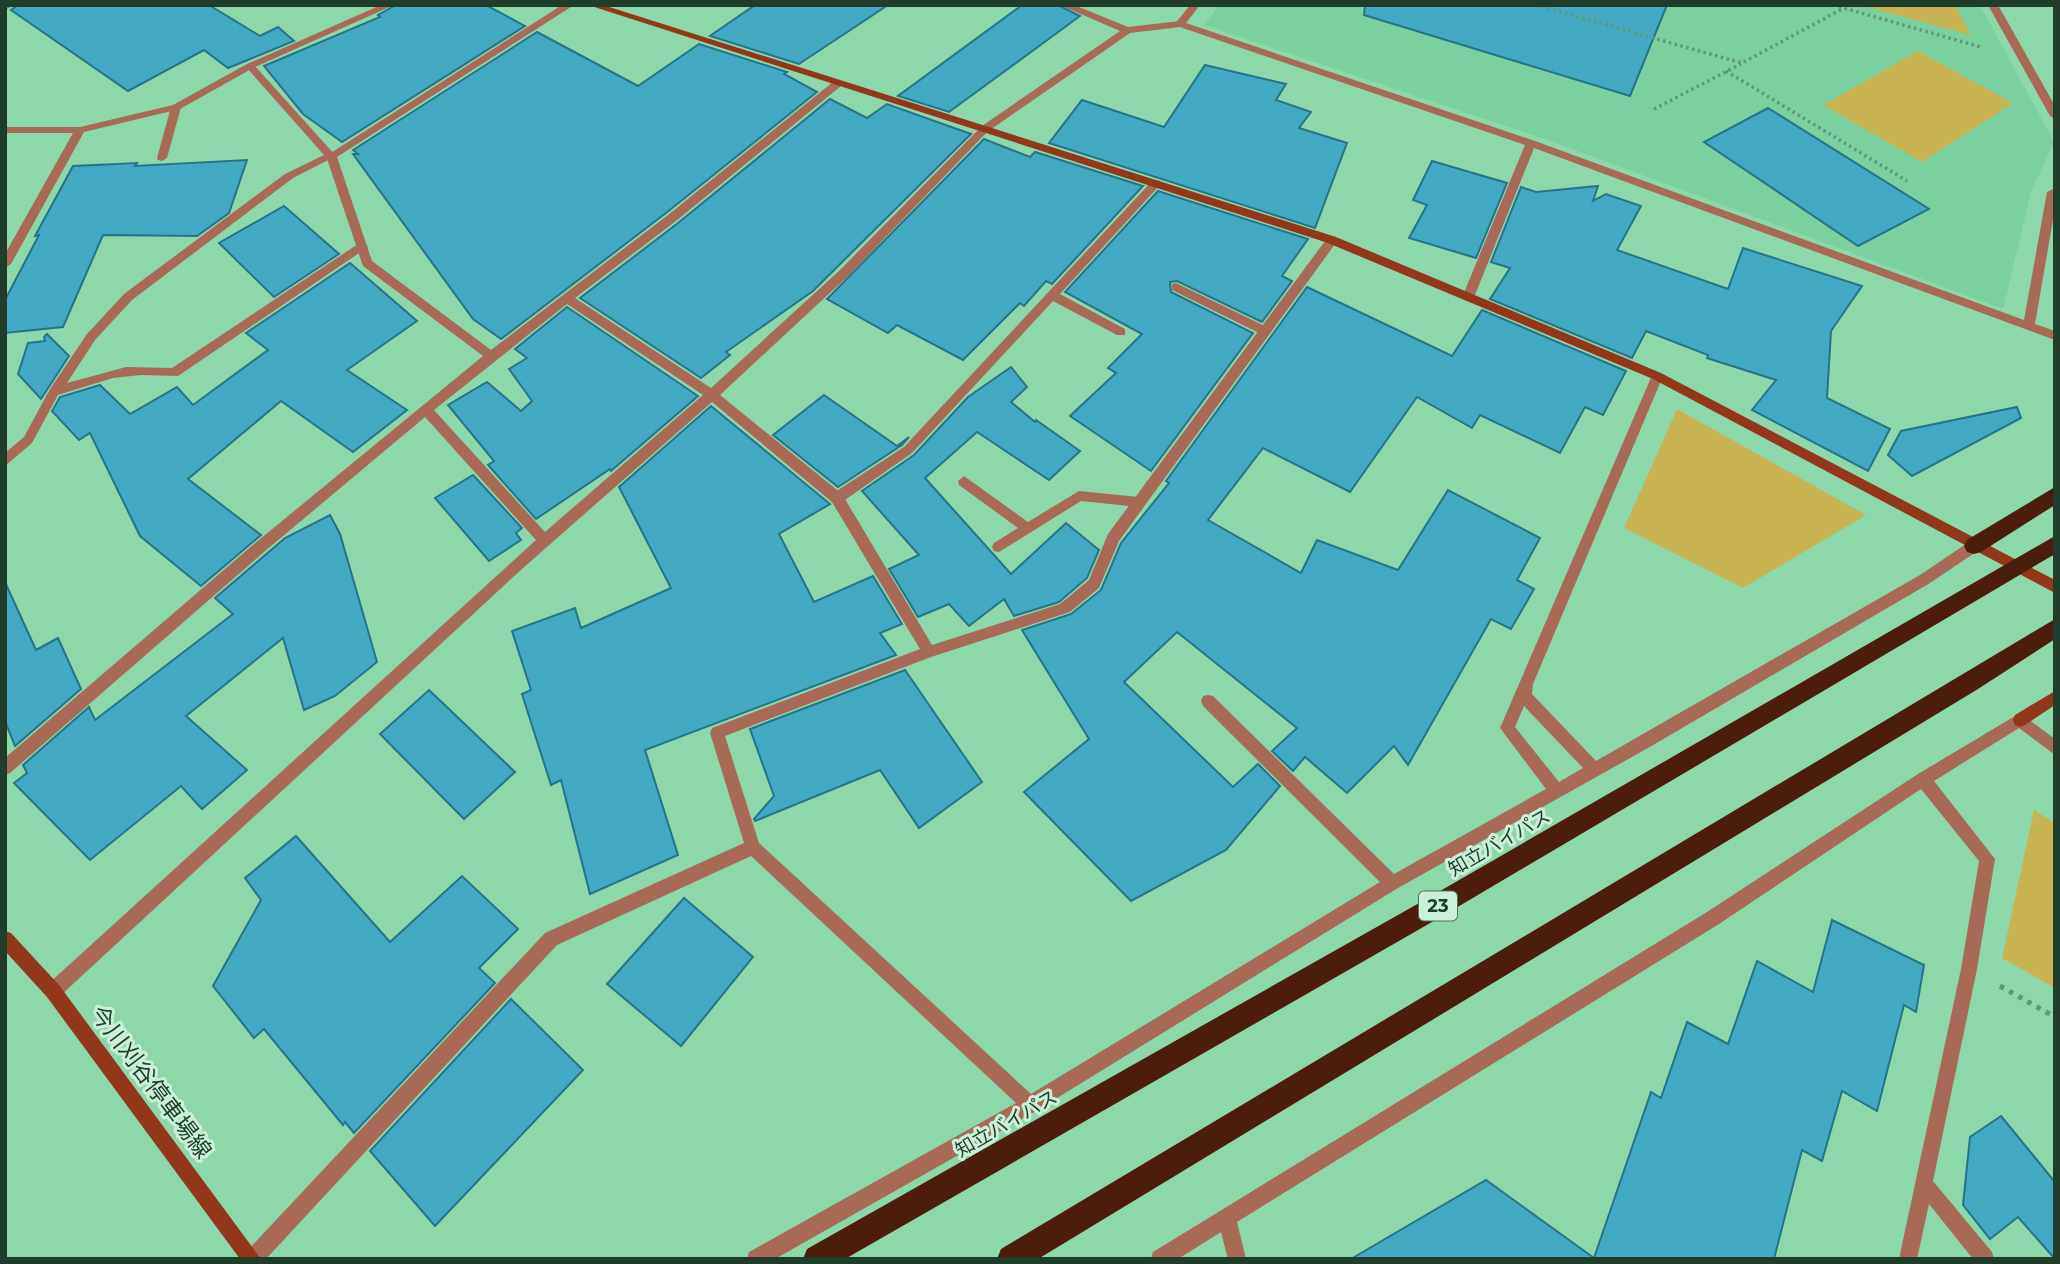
<svg xmlns="http://www.w3.org/2000/svg" width="2060" height="1264" font-family="Montserrat,'Noto Sans JP',sans-serif">
<style>
.built{fill:#7bd09f}
.green{fill:#c7b352}
.building{fill:#43a8c1;stroke:#267487;stroke-width:2}
.lines{fill:none;stroke-linecap:round;stroke-linejoin:round}
.path-far1{stroke:#5f9876;stroke-width:3.5;stroke-dasharray:2.5 3.5;stroke-linecap:butt}
.path{stroke:#5f9876;stroke-width:5;stroke-dasharray:4.5 6;stroke-linecap:butt}
.lane{fill:#a86956;fill-rule:evenodd}
.street{fill:#a86956;fill-rule:evenodd}
.secondary{fill:#93371a;fill-rule:evenodd}
.highway{fill:#4c1c0d;fill-rule:evenodd}
.labels{text-anchor:middle;stroke-width:6;stroke-linejoin:round;paint-order:stroke}
.shield{fill:#cbf0d8;stroke:#52735f;stroke-width:2}
.shield-label{font-size:18px;font-weight:bold;fill:#1e3d2b}
.street-label{font-size:19px;fill:#1e3d2b;stroke:#cbf0d8}
.near-street-label{font-size:23px;fill:#1e3d2b;stroke:#cbf0d8}
</style>
<rect width="100%" height="100%" fill="#8cd8ab"/>
<path class="built" d="M1219,5H1980L2054,142L2031,192L2003,309L1548,140L1204,25Z"/>
<g class="green">
<path d="M1859,5H1955L1971,35Z"/>
<path d="M1918,51L2013,103L1922,162L1823,105Z"/>
<path d="M1677,409L1866,515L1743,588L1624,528Z"/>
<path d="M2034,810L2055,823V988L2002,958Z"/>
</g>
<g class="building">
<path d="M18,5H209L260,36L278,27L294,41L228,68L204,50L128,91L11,10Z"/>
<path d="M396,5H486L525,26L342,142L303,114L264,66L380,17L378,15Z"/>
<path d="M755,5H888L799,64L710,36Z"/>
<path d="M1022,5H1058L1080,16L949,112L898,96Z"/>
<path d="M1365,5H1667L1630,96L1364,15Z"/>
<path d="M537,32L638,86L699,44L787,72L784,74L817,92L666,213L501,339L473,319L353,154H358L353,150Z"/>
<path d="M1205,65L1286,84L1276,100L1311,112L1299,128L1347,143L1315,228L1049,143L1082,100L1164,127Z"/>
<path d="M830,99L867,118L887,104L971,134L813,291L726,352L730,355L701,378L580,298L678,223Z"/>
<path d="M1768,108L1929,209L1858,246L1704,142Z"/>
<path d="M984,139L1030,157L1035,152L1143,186L1052,284L1046,281L1024,306L1020,303L963,360L897,325L888,333L827,299Z"/>
<path d="M247,160L229,213L197,236L103,235L63,327L5,333V300L39,235L35,236L73,166L137,163L135,166Z"/>
<path d="M1432,161L1507,183L1476,258L1409,238L1427,205L1413,200Z"/>
<path d="M1598,186L1593,201L1606,194L1641,206L1617,250L1728,289L1743,248L1862,286L1831,331L1827,398L1890,429L1868,471L1752,410L1776,380L1707,358L1708,355L1646,331L1632,358L1490,299L1510,268L1491,262L1521,187L1536,192Z"/>
<path d="M1158,191L1308,239L1282,276L1292,281L1262,322L1177,281L1170,282L1171,292L1253,333L1151,471L1070,416L1116,373L1108,368L1142,334L1065,292Z"/>
<path d="M284,206L339,254L274,297L219,243Z"/>
<path d="M350,263L417,321L347,370L407,410L353,452L281,401L188,479L261,535L201,586L140,536L90,433L79,440L52,411L60,397L100,385L130,414L177,387L193,405L268,350L246,333Z"/>
<path d="M1307,287L1452,356L1482,310L1626,371L1603,415L1585,407L1560,453L1480,415L1472,428L1417,397L1350,492L1263,448L1208,520L1301,573L1317,540L1398,570L1448,490L1540,538L1517,580L1534,589L1511,629L1491,619L1408,765L1394,746L1347,793L1305,757L1293,771L1272,751L1297,728L1177,632L1124,682L1233,787L1258,764L1280,786L1226,850L1131,901L1024,792L1089,739L1022,630L1071,614L1101,590L1121,543L1169,483L1166,481Z"/>
<path d="M567,307L698,396L611,471L610,469L536,519L488,465L494,461L448,405L487,382L521,411L532,401L509,369L527,358L515,349Z"/>
<path d="M47,334L69,356L41,399L18,374L28,343L45,341L44,337Z"/>
<path d="M1011,367L1027,387L1011,402L1035,422L1036,420L1080,451L1049,480L977,432L925,478L1011,574L1066,523L1099,550L1087,578L1059,602L1014,616L1004,599L969,626L949,604L918,617L889,569L919,555L862,491L914,455L968,397Z"/>
<path d="M824,395L897,446L909,437L902,445L838,487L773,435Z"/>
<path d="M711,406L830,504L779,534L814,602L873,576L902,624L880,633L896,655L645,750L678,855L590,894L561,780L551,785L522,694L531,690L512,631L575,608L581,628L671,588L619,487Z"/>
<path d="M2017,407L2021,418L1912,476L1888,455L1901,431Z"/>
<path d="M473,475L522,528L516,533L521,540L489,561L435,498Z"/>
<path d="M330,515L340,534L377,662L335,696L304,710L283,638L186,716L247,770L202,809L181,786L90,860L14,783L27,773L23,765L89,707L95,720L233,614L215,598L285,538Z"/>
<path d="M5,582L36,650L58,638L81,689L15,746L5,721Z"/>
<path d="M905,670L982,782L919,828L880,770L755,821L754,819L774,796L750,729Z"/>
<path d="M429,690L515,772L464,819L380,734Z"/>
<path d="M296,836L390,942L462,876L518,929L479,968L495,983L354,1133L345,1122L343,1125L264,1029L254,1038L213,986L261,900L245,878Z"/>
<path d="M684,898L753,957L681,1046L607,984Z"/>
<path d="M1832,920L1924,965L1916,1012L1904,1005L1877,1111L1842,1091L1822,1161L1802,1150L1774,1259H1351L1486,1180L1594,1258L1651,1092L1661,1098L1687,1022L1728,1044L1757,961L1813,992Z"/>
<path d="M511,999L583,1070L435,1226L370,1151Z"/>
<path d="M2001,1116L2055,1182V1259L2018,1217L1990,1239L1963,1205L1970,1137Z"/>
</g>
<g class="lines">
<g class="path-far1">
<path d="M1536,5L1742,63L1844,8"/>
<path d="M1833,5L1981,47"/>
<path d="M1726,71L1907,181"/>
<path d="M1654,109L1741,64"/>
</g>
<path class="path" d="M2000,986L2055,1017"/>
<g class="lane">
<path d="M1060,5H1074L1128,27L1180,21L1185,24L1180,27L1130,33L990,130H982V126L1120,31Z"/>
<path d="M247,64H253L336,156L293,178L132,300L95,340L67,383L126,367L172,368L358,244H366L368,247L178,376L141,375L113,378L58,395L32,443L5,466V453L24,437L50,389L87,334L124,294L285,174L324,155L247,68Z"/>
<path d="M176,104L181,107L167,158L162,161L158,160L157,158L171,107Z"/>
<path d="M1156,180L1160,181V185L1060,294L1125,329V335H1117L1053,301L912,453L842,502H832L830,498L832,494L904,447L1152,181Z"/>
<path d="M1176,283L1269,328L1271,331L1269,334H1261L1172,290V284Z"/>
<path d="M964,476L1028,522L1079,491L1139,497L1146,502L1139,507L1081,501L999,552L994,551L992,547L994,543L1018,528L959,485L958,481Z"/>
</g>
<g class="street">
<path d="M5,5H15L5,10Z"/>
<path d="M381,5H394L253,68L180,109L84,132L11,264L5,268V254L73,133H5V127H80L173,105L247,64Z"/>
<path d="M562,5H574L337,157L372,261L491,350L668,215L833,82H841V86L676,221L575,298L711,388L840,270L982,126H990L991,128L848,276L720,395L842,494L932,645L1060,604L1089,580L1108,534L1328,237L1332,236L1338,240L1119,541L1099,588L1070,612L931,657L725,736L759,843L1031,1094L1380,882L1203,706L1201,701L1203,696L1208,695L1213,696L1394,874L1546,789L1500,728L1653,373L1657,372L1663,376L1533,684L1532,694L1596,761L1920,575L1969,542H1979L1981,546L1979,550L1930,583L1648,748L1398,888L1036,1111L775,1259H747L749,1252L1016,1103L751,856L557,945L266,1259H244L246,1252L545,933L744,843L710,733L712,728L920,649L832,502L712,402L523,568L59,997L53,999L47,997L45,991L47,985L536,540L425,417L264,552L10,773L5,775V758L254,544L483,356L363,266L326,156ZM567,304L703,395L545,532L434,410ZM1524,706L1583,768L1559,782L1515,727Z"/>
<path d="M1190,5H1200L1186,23L1535,141L2024,320L2047,192L2055,188V208L2035,324L2055,331V340L1534,148L1475,295L1473,298H1465L1463,295L1525,145L1177,26L1175,24Z"/>
<path d="M1988,5H1998L2055,106V119L2050,116Z"/>
<path d="M2020,713L2055,739V755L2019,728L1934,781L1995,859L1977,969L1933,1181L1992,1252L1994,1259H1973L1929,1204L1917,1259H1899L1961,969L1979,861L1921,789L1719,924L1237,1222L1246,1259H1228L1221,1232L1178,1259H1151L1153,1252L1220,1211L1707,912L1918,774Z"/>
</g>
<g class="secondary">
<path d="M588,5H603L1336,237L1661,373L2055,580V593L1653,379L1328,243Z"/>
<path d="M2055,691V705L2025,725L2020,727L2015,725L2013,720L2015,715Z"/>
<path d="M5,931L11,933L59,985L261,1259H240L47,997L5,951Z"/>
</g>
<g class="highway">
<path d="M2055,487V505L1981,552L1974,554L1967,552L1964,546L1967,540Z"/>
<path d="M2055,536V554L1439,918L845,1259H803L807,1249L1421,902Z"/>
<path d="M2055,619V639L1978,689L1038,1259H997L1001,1249Z"/>
</g>
</g>
<g class="labels">
<rect class="shield" x="1419" y="891.5" width="38" height="29" rx="5"/>
<g class="shield-label">
<text x="1438" y="912">23</text>
</g>
<g class="street-label">
<text transform="translate(1499 842) rotate(-30)" y="7">知立バイパス</text>
<text transform="translate(1006 1123) rotate(-30)" y="7">知立バイパス</text>
</g>
<g class="near-street-label">
<text transform="translate(151 1082) rotate(53)" y="8">今川刈谷停車場線</text>
</g>
</g>
<rect width="2060" height="1264" fill="none" stroke="#1e3d2b" stroke-width="14"/>
</svg>
